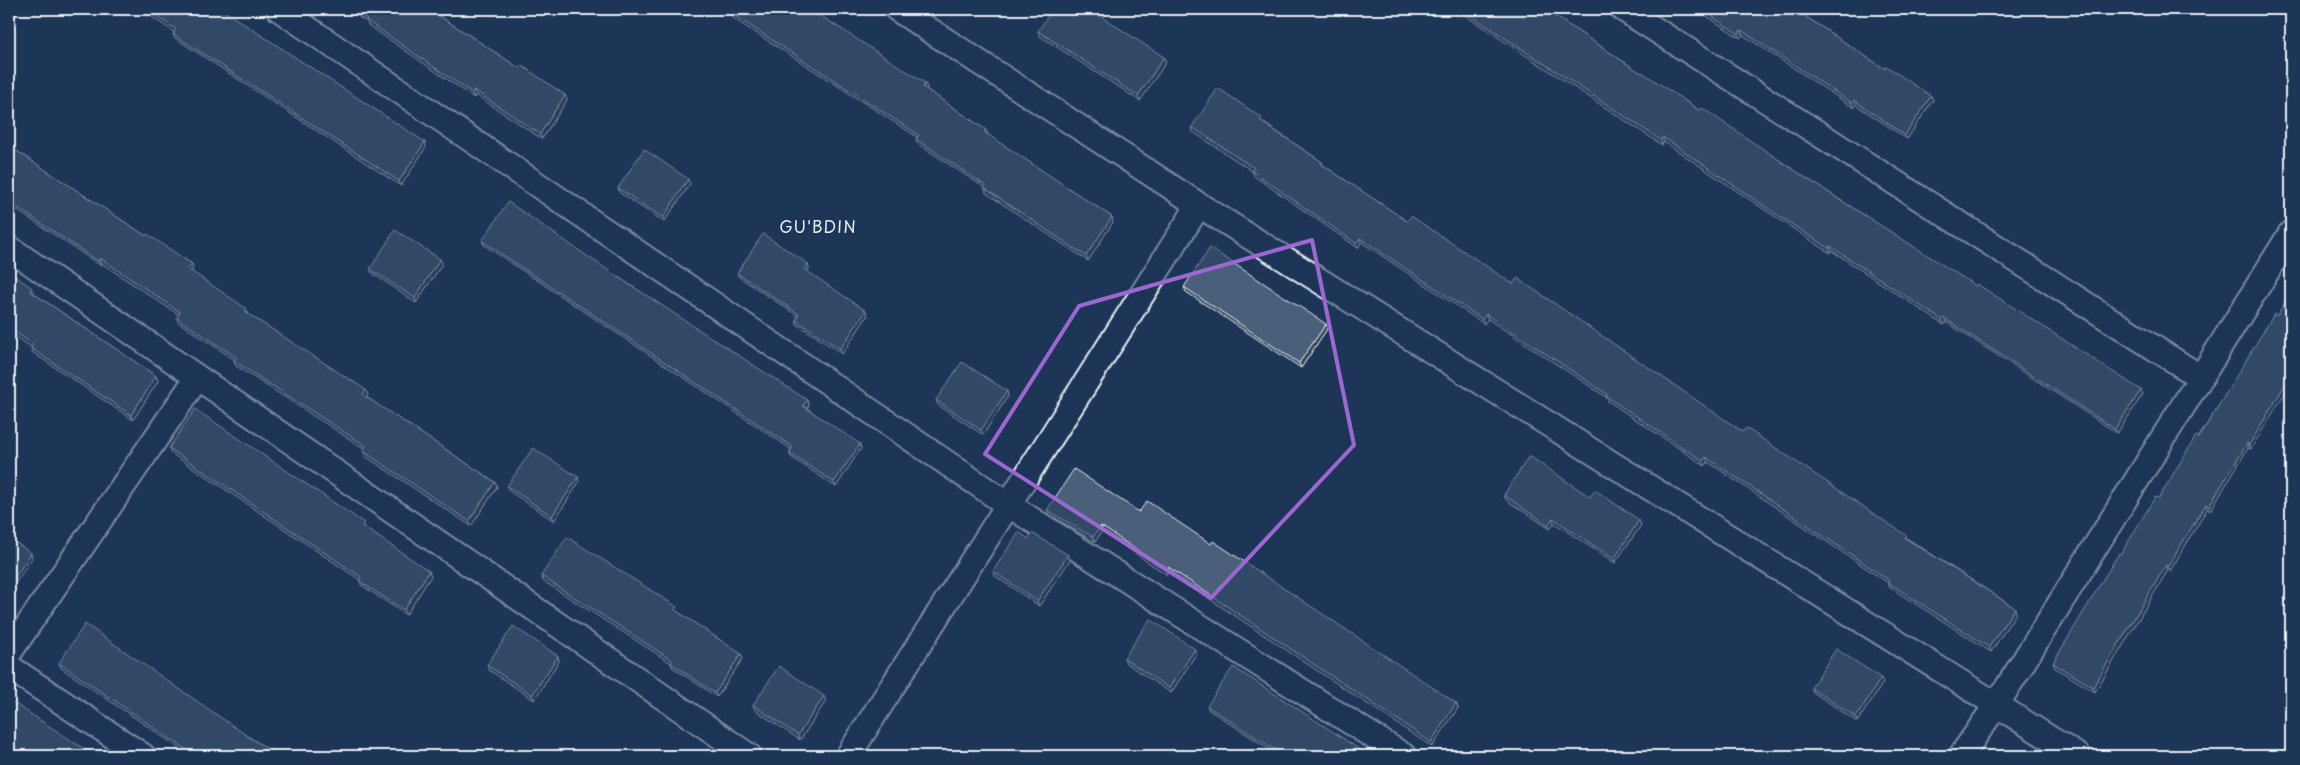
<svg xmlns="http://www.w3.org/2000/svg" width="2300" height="765" font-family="'Playpen Sans',sans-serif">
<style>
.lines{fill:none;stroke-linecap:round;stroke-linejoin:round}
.street-casing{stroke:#e8f1f8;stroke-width:28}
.street{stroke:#1d3557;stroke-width:24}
.wall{fill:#3f5169;stroke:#e8f1f8}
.shaded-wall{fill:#334255;stroke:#e8f1f8}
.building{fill:#495e7a;stroke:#e8f1f8}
.marked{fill:none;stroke:#9c67d0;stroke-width:4;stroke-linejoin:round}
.labels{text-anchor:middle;stroke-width:4.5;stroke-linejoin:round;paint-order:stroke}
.quarter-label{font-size:16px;letter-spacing:1px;fill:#e8f1f8;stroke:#1d3557}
</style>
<rect width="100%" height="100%" fill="#1d3557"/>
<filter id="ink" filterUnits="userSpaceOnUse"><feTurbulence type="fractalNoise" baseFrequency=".02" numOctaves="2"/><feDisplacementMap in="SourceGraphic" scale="10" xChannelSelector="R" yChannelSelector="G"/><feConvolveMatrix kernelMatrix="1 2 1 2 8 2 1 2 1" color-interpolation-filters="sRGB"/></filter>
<g filter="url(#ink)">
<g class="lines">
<g class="street-casing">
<g id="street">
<path d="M279,9L1007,504L1404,756"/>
<path d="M897,9L1199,205L2078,756"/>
<path d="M1623,9L2200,377"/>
<path d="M9,248L749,756"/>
<path d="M9,653L197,378"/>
<path d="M9,667L143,756"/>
<path d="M848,756L1199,205"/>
<path d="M1961,756L1997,704L2291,233"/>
</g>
</g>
<use href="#street" class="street"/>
</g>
<g class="wall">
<path d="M140,9H221L426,147L401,186L175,38L173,34L174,32Z"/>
<path d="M346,9H433L437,11L438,15L519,68L565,95L567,100L542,139L476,95L474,98L368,25L367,22Z"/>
<path d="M1455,9H1544L1641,73L1809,180L2143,394L2117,433L1946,322L1944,325L1832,251L1830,253L1777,218L1664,142L1662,145Z"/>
<path d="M1696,9H1794L1885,69L1931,96L1933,100L1907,139L1856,105L1854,108L1743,35L1740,38Z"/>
<path d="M732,14L925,83L927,88L926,89L986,130L988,135L1112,217L1113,222L1088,261L986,193L985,188L918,144L916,139L917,137L734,19Z"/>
<path d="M1038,31L1166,62L1140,101L1040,36Z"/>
<path d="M1264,123L1322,162L1324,166L1407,221L1513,284L1743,432L2015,608L2016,613L1991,652L1889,587L1888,583L1708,462L1705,466L1608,401L1606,397L1488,319L1484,324L1361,242L1358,248L1254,176L1252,171L1193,132L1192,127Z"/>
<path d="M9,146L146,236L192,264L193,268L191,272L249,313L248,314L368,394L366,397L495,482L497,487L471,526L365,456L363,451L365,449L236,366L234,361L235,360L178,322L177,318L179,315L101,263L100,265L9,205Z"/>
<path d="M690,184L664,222L620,193L618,188Z"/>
<path d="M482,241L615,275L809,405L807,408L861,448L836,487L791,457L789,453L791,449L484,245Z"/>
<path d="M442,264L416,303L372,273L370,269Z"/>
<path d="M809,268L807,272L868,315L842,354L797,324L796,320L798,316L739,277L737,273Z"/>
<path d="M9,272L34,292L33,293L156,376L158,381L133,420L32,352L31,347L9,332Z"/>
<path d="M1184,287L1326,324L1327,329L1301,368L1186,292Z"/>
<path d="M2277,316L2251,449L2248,448L2210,511L2207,509L2170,571L2168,570L2095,692L2055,668L2053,663L2121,554L2159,498Z"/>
<path d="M1007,391L1008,396L983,435L938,405L936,400Z"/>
<path d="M169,448L366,528H365L431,576L406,615L361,585L360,580L171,453Z"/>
<path d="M578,477L579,482L554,521L509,491L507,486Z"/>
<path d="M1504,495L1590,497L1639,520L1641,525L1615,563L1554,523L1550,529L1506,500Z"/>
<path d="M1047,510L1139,512L1456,703L1458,708L1432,747L1169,572L1167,575L1102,531L1095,542L1049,514Z"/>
<path d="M1028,539L1070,560L1039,606L995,576L993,571Z"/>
<path d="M541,576L678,612L741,654L743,658L717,697L672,667L671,663L543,581Z"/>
<path d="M1196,654L1171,693L1126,663L1124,658Z"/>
<path d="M558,656L559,661L534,700L489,670L487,665Z"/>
<path d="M59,663L246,735L279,756H191L61,668Z"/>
<path d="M1883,683L1857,722L1813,692L1811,688Z"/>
<path d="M826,701L800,740L755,710L753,705Z"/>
<path d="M1207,706L1369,756H1280L1209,710Z"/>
</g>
<g class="shaded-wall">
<path d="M1741,30L1743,35L1740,38L1739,34Z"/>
<path d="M1164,57L1166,62L1140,101L1138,96Z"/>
<path d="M925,83L927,88L924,92L923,87Z"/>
<path d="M474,90L476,95L474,98L472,93Z"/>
<path d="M565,95L567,100L542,139L540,134Z"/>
<path d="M1931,96L1933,100L1907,139L1905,135Z"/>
<path d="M1854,100L1856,105L1854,108L1852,103Z"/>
<path d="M1663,137L1664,142L1662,145L1661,140Z"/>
<path d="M425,142L426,147L401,186L399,181Z"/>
<path d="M688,179L690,184L664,222L663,218Z"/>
<path d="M1112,217L1113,222L1088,261L1086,256Z"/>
<path d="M1360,238L1361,242L1358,248L1356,243Z"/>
<path d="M1830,246L1832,251L1830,253L1829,248Z"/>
<path d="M100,258L101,263L100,265L98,261Z"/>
<path d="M440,259L442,264L416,303L415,298Z"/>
<path d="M192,264L193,268L190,274L188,269Z"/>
<path d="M808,264L809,268L806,274L804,269Z"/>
<path d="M866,311L868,315L842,354L840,349Z"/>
<path d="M1486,314L1488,319L1484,324L1482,319Z"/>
<path d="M1944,318L1946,322L1944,325L1942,320Z"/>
<path d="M1326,324L1327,329L1301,368L1299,363Z"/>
<path d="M2291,375V383L2251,449L2249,445Z"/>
<path d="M156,376L158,381L133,420L131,415Z"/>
<path d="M366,390L368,394L364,400L363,395Z"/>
<path d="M2141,390L2143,394L2117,433L2115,429Z"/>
<path d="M1007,391L1008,396L983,435L981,430Z"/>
<path d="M807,400L809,405L805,411L803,406Z"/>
<path d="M2247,443L2248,448L2210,511L2209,506Z"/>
<path d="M860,444L861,448L836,487L834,482Z"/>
<path d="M1706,457L1708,462L1705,466L1703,461Z"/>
<path d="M578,477L579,482L554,521L552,516Z"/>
<path d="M495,482L497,487L471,526L469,521Z"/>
<path d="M2206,504L2207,509L2170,571L2168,566Z"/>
<path d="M1553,518L1554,523L1550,529L1548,525Z"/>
<path d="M1639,520L1641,525L1615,563L1614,559Z"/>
<path d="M1101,526L1102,531L1095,542L1093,537Z"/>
<path d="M31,553L32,558L9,593V586Z"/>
<path d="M1068,555L1070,560L1039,606L1037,601Z"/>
<path d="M2166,565L2168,570L2095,692L2093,687Z"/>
<path d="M1168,567L1169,572L1167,575L1166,570Z"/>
<path d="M429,571L431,576L406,615L404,610Z"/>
<path d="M2015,608L2016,613L1991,652L1989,647Z"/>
<path d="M1195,649L1196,654L1171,693L1169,688Z"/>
<path d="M741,654L743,658L717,697L715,693Z"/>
<path d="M558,656L559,661L534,700L532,695Z"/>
<path d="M1881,678L1883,683L1857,722L1856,717Z"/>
<path d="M824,696L826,701L800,740L798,735Z"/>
<path d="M1456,703L1458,708L1432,747L1431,742Z"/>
</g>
<g class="building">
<path d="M146,9H221L425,142L399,181L173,34L176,29Z"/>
<path d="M352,9H433L437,11L435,13L519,68L521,65L565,95L540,134L474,90L472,93L366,20L367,19Z"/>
<path d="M736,9H810L925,83L923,87L986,130L984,132L1112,217L1086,256L984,188L986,186L916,139L919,135L732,14Z"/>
<path d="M1053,9H1089L1164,57L1138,96L1038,31Z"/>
<path d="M1461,9H1544L1641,73L1642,72L1700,111L1702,108L1809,180L1976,286L1977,284L2141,390L2115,429L1944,318L1942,320L1830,246L1829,248L1776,214L1663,137L1661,140Z"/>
<path d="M1701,9H1794L1885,69L1886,66L1931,96L1905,135L1854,100L1852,103L1741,30L1739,34Z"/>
<path d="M1218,88L1262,118L1260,121L1322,162L1321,164L1407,221L1411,216L1513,284L1517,278L1743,432L1746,428L1907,536L1905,538L2015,608L1989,647L1887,582L1889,580L1706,457L1703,461L1606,396L1607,394L1486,314L1482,319L1360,238L1356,243L1252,171L1254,168L1192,127Z"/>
<path d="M9,146L146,236L147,234L192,264L188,269L247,309L245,312L366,390L363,395L495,482L469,521L363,451L366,446L234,361L236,357L177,318L180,312L100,258L98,261L9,202Z"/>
<path d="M644,149L688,179L663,218L618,188Z"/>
<path d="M508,202L615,275L807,400L803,406L860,444L834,482L789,453L793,447L482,241Z"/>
<path d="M395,230L440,259L415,298L370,269Z"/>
<path d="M763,234L808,264L804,269L866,311L840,349L796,320L799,314L737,273Z"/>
<path d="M1210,248L1326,324L1299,363L1184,287Z"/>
<path d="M9,272L32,288L30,291L156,376L131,415L31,348L33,344L9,328Z"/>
<path d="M2291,291V375L2249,445L2247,443L2209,506L2206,504L2168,566L2166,565L2093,687L2053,663L2119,553L2121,554L2155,497L2159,498L2196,436L2199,438L2274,314L2277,316Z"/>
<path d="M962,362L1007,391L981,430L936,400Z"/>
<path d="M195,409L364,523L362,526L429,571L404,610L359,581L361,577L169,448Z"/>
<path d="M533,448L578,477L552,516L507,486Z"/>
<path d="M1529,456L1590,497L1595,490L1639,520L1614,559L1553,518L1548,525L1504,495Z"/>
<path d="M1074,469L1139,512L1147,501L1211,544L1213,541L1456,703L1431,742L1168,567L1166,570L1101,526L1093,537L1047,510Z"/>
<path d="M1019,532L1028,539L1032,533L1068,555L1037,601L993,571Z"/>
<path d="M567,537L677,607L675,610L741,654L715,693L671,663L672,660L541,576Z"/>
<path d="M9,538L31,553L9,586Z"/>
<path d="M1150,619L1195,649L1169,688L1124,658Z"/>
<path d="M85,624L246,735L279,756H196L59,663Z"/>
<path d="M513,626L558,656L532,695L487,665Z"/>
<path d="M1836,649L1881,678L1856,717L1811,688Z"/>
<path d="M779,666L824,696L798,735L753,705Z"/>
<path d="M1233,667L1341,737L1369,756H1285L1207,706Z"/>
<path d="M9,700L95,756H10L9,755Z"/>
<path d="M2012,751L2020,756H2009Z"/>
</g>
</g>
<path d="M0 0H2300V765H0ZM1312,240L1354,445L1211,598L985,454L1079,306Z" fill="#1d3557" fill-opacity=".55" fill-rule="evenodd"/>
<path class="marked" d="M1312,240L1354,445L1211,598L985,454L1079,306Z"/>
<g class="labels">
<g class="quarter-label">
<text x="818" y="233">GU'BDIN</text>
</g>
</g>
<rect width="2300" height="765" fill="none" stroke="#1d3557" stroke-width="30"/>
<rect x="15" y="15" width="2270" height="735" fill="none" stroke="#e8f1f8" stroke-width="2" filter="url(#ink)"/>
</svg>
